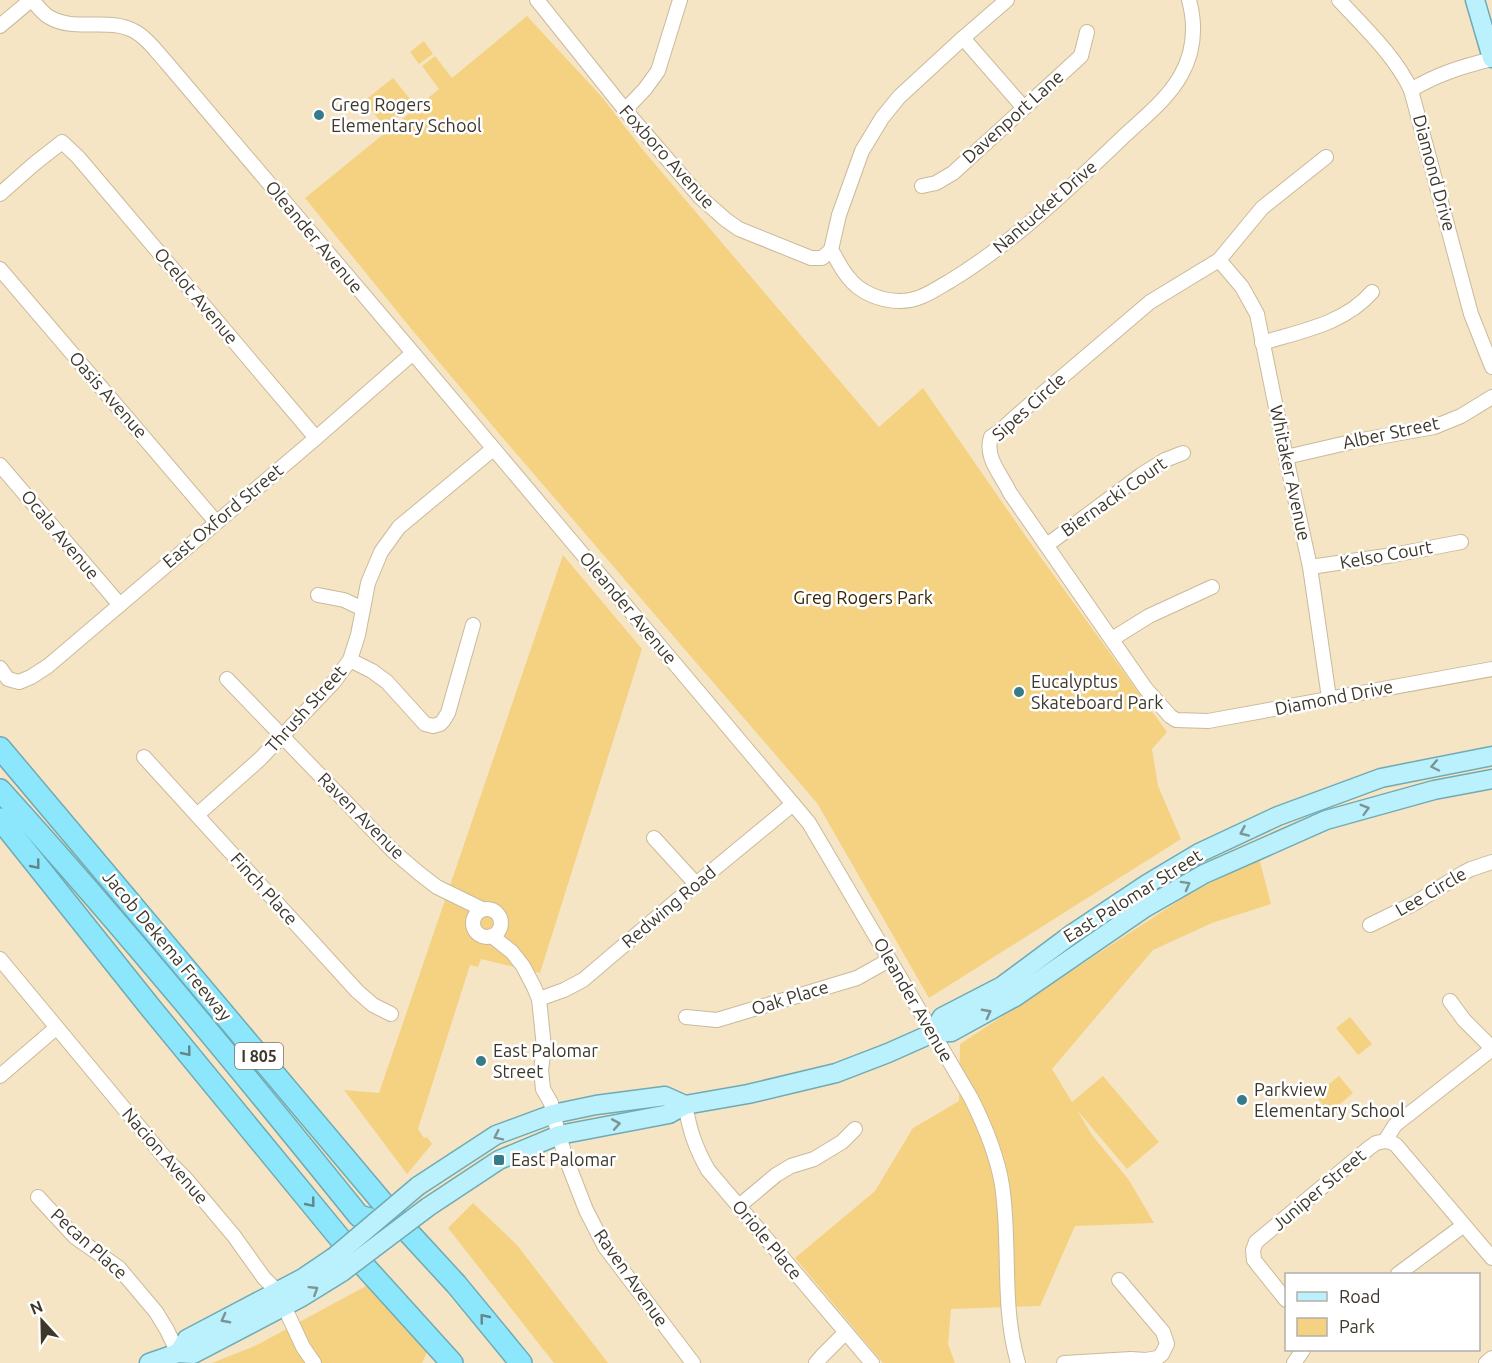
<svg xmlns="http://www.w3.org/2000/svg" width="1492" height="1363" font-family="Ubuntu,sans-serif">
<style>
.green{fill:#f5d282}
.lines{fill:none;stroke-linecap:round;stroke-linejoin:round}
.minor-casing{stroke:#c9ba9a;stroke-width:16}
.major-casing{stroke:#71aab3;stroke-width:21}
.highway-casing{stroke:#71aab3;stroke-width:24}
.minor{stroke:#fff;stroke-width:14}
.major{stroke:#baf1fd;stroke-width:18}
.highway{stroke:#8ce7fc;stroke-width:21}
.major-bridge-casing{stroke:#71aab3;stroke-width:21;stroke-linecap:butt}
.major-bridge{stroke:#baf1fd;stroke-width:18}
.oneway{stroke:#7c9494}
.oneway2{stroke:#618789}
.poi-dot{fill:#367b89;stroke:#fff;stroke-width:2}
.labels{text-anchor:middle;stroke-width:5;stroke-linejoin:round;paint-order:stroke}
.shield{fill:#fff;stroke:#78746b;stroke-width:1.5}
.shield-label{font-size:16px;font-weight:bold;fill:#3e382b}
.poi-label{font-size:18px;fill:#3e382b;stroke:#fff;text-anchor:start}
.street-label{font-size:18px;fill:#3e382b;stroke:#fff}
.park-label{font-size:18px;fill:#352702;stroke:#fff}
</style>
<rect width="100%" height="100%" fill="#f5e5c4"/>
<g class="green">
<path d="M527,16L601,96L643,150L879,427L923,388L1029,541L1167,732L1152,749L1158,786L1181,839L929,998L817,803L502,437L413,331L305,198L439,89L422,66L435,56L452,78Z"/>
<path d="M424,41L433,54L419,64L410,52Z"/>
<path d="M393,78L414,104L385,127L364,101Z"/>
<path d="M563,555L642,649L540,973L481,959L478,967L470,965L418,1129L424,1138L427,1137L432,1144L407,1174L344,1090L379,1093Z"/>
<path d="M1259,858L1271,904L1212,923L1153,950L1052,1069L1072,1102L1103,1076L1159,1142L1127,1169L1077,1110L1092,1135L1129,1180L1154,1223L1075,1226L1040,1306L951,1309L948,1344L955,1363H883L795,1258L875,1191L913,1128L959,1101L960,1044L1189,894Z"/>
<path d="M1350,1017L1372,1044L1358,1055L1336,1028Z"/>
<path d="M1339,1076L1353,1093L1329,1113L1315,1095Z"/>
<path d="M473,1203L517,1245L608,1363H554L448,1228Z"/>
<path d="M366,1286L427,1352L422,1363H212L257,1345Z"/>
</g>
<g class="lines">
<g class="minor-casing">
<g id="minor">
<path d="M32,0C37,5 42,13 49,17C76,33 108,16 136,32C148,39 157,52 166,62L413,353L809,823L971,1098C985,1126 997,1154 1002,1185C1011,1244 1001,1305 1018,1363"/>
<path d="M537,0L625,110L700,197L726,220L739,229L811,258H822L831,250"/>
<path d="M1339,0C1364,27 1396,57 1411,90L1471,314L1492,367"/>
<path d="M0,26L31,0"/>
<path d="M963,38L1024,108"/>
<path d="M1411,90C1437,74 1464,66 1492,59"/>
<path d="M625,110L645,89L658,71L680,0"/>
<path d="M1326,157L1262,208L1219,260L1150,302L1014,418L999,432L991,437C984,458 1002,475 1010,493L1146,689L1170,716L1176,720L1208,721L1492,669"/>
<path d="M922,186L936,183L953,173L1081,56L1087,32"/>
<path d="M0,194L34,164L62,142L78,157L316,438"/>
<path d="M831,250C837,259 841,269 848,277C860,293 881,301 900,301C920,301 934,290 950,281C1014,242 1068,190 1122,138C1142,119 1168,99 1181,75C1194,52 1196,26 1189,0"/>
<path d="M831,250L839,215L862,151L882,118L899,97L963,38L1007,0"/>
<path d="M1219,260L1242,287L1257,314L1286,457L1310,567L1329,698"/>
<path d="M0,269L216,522"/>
<path d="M1262,343C1301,331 1344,324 1372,292"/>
<path d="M1286,457L1351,442L1434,427L1461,416L1492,397"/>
<path d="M0,465L120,605"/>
<path d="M1047,545L1141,475L1165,460L1183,453"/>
<path d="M1310,567L1393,555L1461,542"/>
<path d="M318,595L344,600L363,609"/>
<path d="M1112,639L1149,616L1212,587"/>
<path d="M350,660L372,671L387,682L425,724L433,726L440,724L443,721L448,713L473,625"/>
<path d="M0,668L8,679L19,682L31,677L48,666L316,438L413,353"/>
<path d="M227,679L393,851L420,874L437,887L482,909"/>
<path d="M144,757L357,991L373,1005L391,1014"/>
<path d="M197,815L260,759L333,683L350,660L358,635L368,583L381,552L399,527L493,449"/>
<path d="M654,838L696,884"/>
<circle cx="487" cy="923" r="14"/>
<path d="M1370,925L1415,903L1463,873L1471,869L1492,862"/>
<path d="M492,936L512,952L523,966L534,987L539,999L544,1047L541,1070L543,1089L551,1103L553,1114L565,1156L586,1210L605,1247L693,1363"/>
<path d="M0,959L166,1159L186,1179L234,1236L264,1278L277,1291L303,1347L314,1363"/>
<path d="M539,999L564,990L583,980L696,884L793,804"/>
<path d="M1450,1001L1464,1020L1492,1048"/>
<path d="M686,1017L717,1020L857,978L889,960"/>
<path d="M0,1076L56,1028"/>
<path d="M685,1105C690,1131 695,1147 708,1170L872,1363"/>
<path d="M1385,1141L1391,1142L1396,1145L1492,1258"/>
<path d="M38,1197L75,1237L119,1268L156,1312L167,1330L178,1353"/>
<path d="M739,1206L776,1175L791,1166L814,1159L842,1142L855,1129"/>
<path d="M1398,1274L1464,1225"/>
<path d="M1286,1300L1254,1260L1253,1250L1256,1242L1369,1148L1376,1143L1385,1141L1395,1125L1492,1049"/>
<path d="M816,1363L822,1356L845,1333"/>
<path d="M1064,1363L1131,1359L1146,1360L1157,1358L1162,1354L1167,1344L1163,1332L1119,1280"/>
<path d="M1294,1363L1303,1350"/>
<path d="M1486,1363L1492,1358"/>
</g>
</g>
<g class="major-casing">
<g id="major">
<path d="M1475,0L1492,58"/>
<path d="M933,1033L942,1017L1002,986L1072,934L1147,884L1199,853L1278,816L1381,778L1492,756"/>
<path d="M418,1186L496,1135L553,1114L596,1105L665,1096L685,1105"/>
<path d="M428,1207L499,1160L559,1135L669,1114L685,1105L748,1094L836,1073L888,1053L933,1033L951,1032L1015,997L1143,909L1204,874L1326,820L1434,790L1492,779"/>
<path d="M178,1353L187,1339L303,1278L334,1257"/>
<path d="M149,1363L178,1353L193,1354L300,1298L342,1272"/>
</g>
</g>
<g class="highway-casing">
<g id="highway">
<path d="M0,748L398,1221L456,1284L521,1363"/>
<path d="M0,790C125,928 242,1071 359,1216L370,1219"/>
<path d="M0,819L150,1007L347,1247L452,1363"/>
</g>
</g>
<use href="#minor" class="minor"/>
<use href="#major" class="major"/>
<use href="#highway" class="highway"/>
<g class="major-bridge-casing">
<g id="major-bridge">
<path d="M334,1257L418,1186"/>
<path d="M342,1272L428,1207"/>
</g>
</g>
<use href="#major-bridge" class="major-bridge"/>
</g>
<defs><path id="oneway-chevron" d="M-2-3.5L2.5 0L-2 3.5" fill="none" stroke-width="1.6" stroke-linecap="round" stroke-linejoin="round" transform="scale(1.5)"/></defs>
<g class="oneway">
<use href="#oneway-chevron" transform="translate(1435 766) rotate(168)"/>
<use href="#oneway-chevron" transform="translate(1365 809) rotate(-16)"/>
<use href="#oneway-chevron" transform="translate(1244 832) rotate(156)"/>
<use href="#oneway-chevron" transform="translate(1186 885) rotate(-29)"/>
<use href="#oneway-chevron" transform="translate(987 1013) rotate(-28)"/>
<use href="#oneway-chevron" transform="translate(616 1124) rotate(-10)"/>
<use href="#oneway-chevron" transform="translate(498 1136) rotate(154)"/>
<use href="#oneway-chevron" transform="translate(314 1290) rotate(-32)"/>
<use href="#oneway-chevron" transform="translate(225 1319) rotate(152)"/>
</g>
<g class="oneway2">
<use href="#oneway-chevron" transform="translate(36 865) rotate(51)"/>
<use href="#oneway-chevron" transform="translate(187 1052) rotate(51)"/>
<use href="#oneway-chevron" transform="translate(311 1203) rotate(51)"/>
<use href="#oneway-chevron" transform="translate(484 1318) rotate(-129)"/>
</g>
<g class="poi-dot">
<circle cx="319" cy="115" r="6"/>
<circle cx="1019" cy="692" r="6"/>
<circle cx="481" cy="1061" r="6"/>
<circle cx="1242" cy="1100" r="6"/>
<rect x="493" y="1154" width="12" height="12" rx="3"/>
</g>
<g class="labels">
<rect class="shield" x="235" y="1043" width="48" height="26" rx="4.5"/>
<g class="shield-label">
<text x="259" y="1062">I 805</text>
</g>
<g class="poi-label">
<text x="331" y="111">Greg Rogers<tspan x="331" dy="21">Elementary School</tspan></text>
<text x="1031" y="688">Eucalyptus<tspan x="1031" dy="21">Skateboard Park</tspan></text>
<text x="493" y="1057">East Palomar<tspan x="493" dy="21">Street</tspan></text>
<text x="1254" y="1096">Parkview<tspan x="1254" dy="21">Elementary School</tspan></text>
<text x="511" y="1166">East Palomar</text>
</g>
<g class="street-label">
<text transform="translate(1013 117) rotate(-42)" y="6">Davenport Lane</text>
<text transform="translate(667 157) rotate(48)" y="6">Foxboro Avenue</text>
<text transform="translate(1434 173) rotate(75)" y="6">Diamond Drive</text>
<text transform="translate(1045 207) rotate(-41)" y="6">Nantucket Drive</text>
<text transform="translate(314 237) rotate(50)" y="6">Oleander Avenue</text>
<text transform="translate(196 296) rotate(50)" y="6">Ocelot Avenue</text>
<text transform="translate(108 395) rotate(49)" y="6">Oasis Avenue</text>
<text transform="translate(1029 407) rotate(-42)" y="6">Sipes Circle</text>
<text transform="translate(1391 433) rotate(-12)" y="6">Alber Street</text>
<text transform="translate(1290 473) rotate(78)" y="6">Whitaker Avenue</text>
<text transform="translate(1114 497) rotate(-35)" y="6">Biernacki Court</text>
<text transform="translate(223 516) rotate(-40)" y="6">East Oxford Street</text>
<text transform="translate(60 535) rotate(50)" y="6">Ocala Avenue</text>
<text transform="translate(1386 555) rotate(-10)" y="6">Kelso Court</text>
<text transform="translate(628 608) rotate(50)" y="6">Oleander Avenue</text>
<text transform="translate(1334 698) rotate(-11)" y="6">Diamond Drive</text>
<text transform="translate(306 709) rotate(-48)" y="6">Thrush Street</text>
<text transform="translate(361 816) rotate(45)" y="6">Raven Avenue</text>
<text transform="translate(264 889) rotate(48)" y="6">Finch Place</text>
<text transform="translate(1431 892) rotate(-30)" y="6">Lee Circle</text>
<text transform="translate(1133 896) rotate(-32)" y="6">East Palomar Street</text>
<text transform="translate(669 907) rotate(-40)" y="6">Redwing Road</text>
<text transform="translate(167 946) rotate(50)" y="6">Jacob Dekema Freeway</text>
<text transform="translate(790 998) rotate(-17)" y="6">Oak Place</text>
<text transform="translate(913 1000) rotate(60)" y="6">Oleander Avenue</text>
<text transform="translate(165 1156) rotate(49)" y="6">Nacion Avenue</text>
<text transform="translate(1319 1190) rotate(-40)" y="6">Juniper Street</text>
<text transform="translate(767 1240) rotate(50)" y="6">Oriole Place</text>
<text transform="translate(89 1244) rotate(42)" y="6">Pecan Place</text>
<text transform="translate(631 1278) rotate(55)" y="6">Raven Avenue</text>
</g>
<g class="park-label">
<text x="863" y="604">Greg Rogers Park</text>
</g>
</g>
<rect x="1285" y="1273" width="195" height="78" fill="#ffffff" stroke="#b2afaa" stroke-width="1.5"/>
<rect x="1297" y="1292" width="30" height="9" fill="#baf1fd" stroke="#b2afaa" stroke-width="1.5"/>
<text x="1339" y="1303" font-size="18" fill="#3e382b">Road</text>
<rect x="1297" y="1318" width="30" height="18" fill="#f5d282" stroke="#b2afaa" stroke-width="1.5"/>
<text x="1339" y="1333" font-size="18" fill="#3e382b">Park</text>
<g transform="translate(42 1321) rotate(338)" stroke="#ffffff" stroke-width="4.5" paint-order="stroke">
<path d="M0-4.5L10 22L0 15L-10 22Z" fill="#3e382b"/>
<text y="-9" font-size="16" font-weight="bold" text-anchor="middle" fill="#3e382b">N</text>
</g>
</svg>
